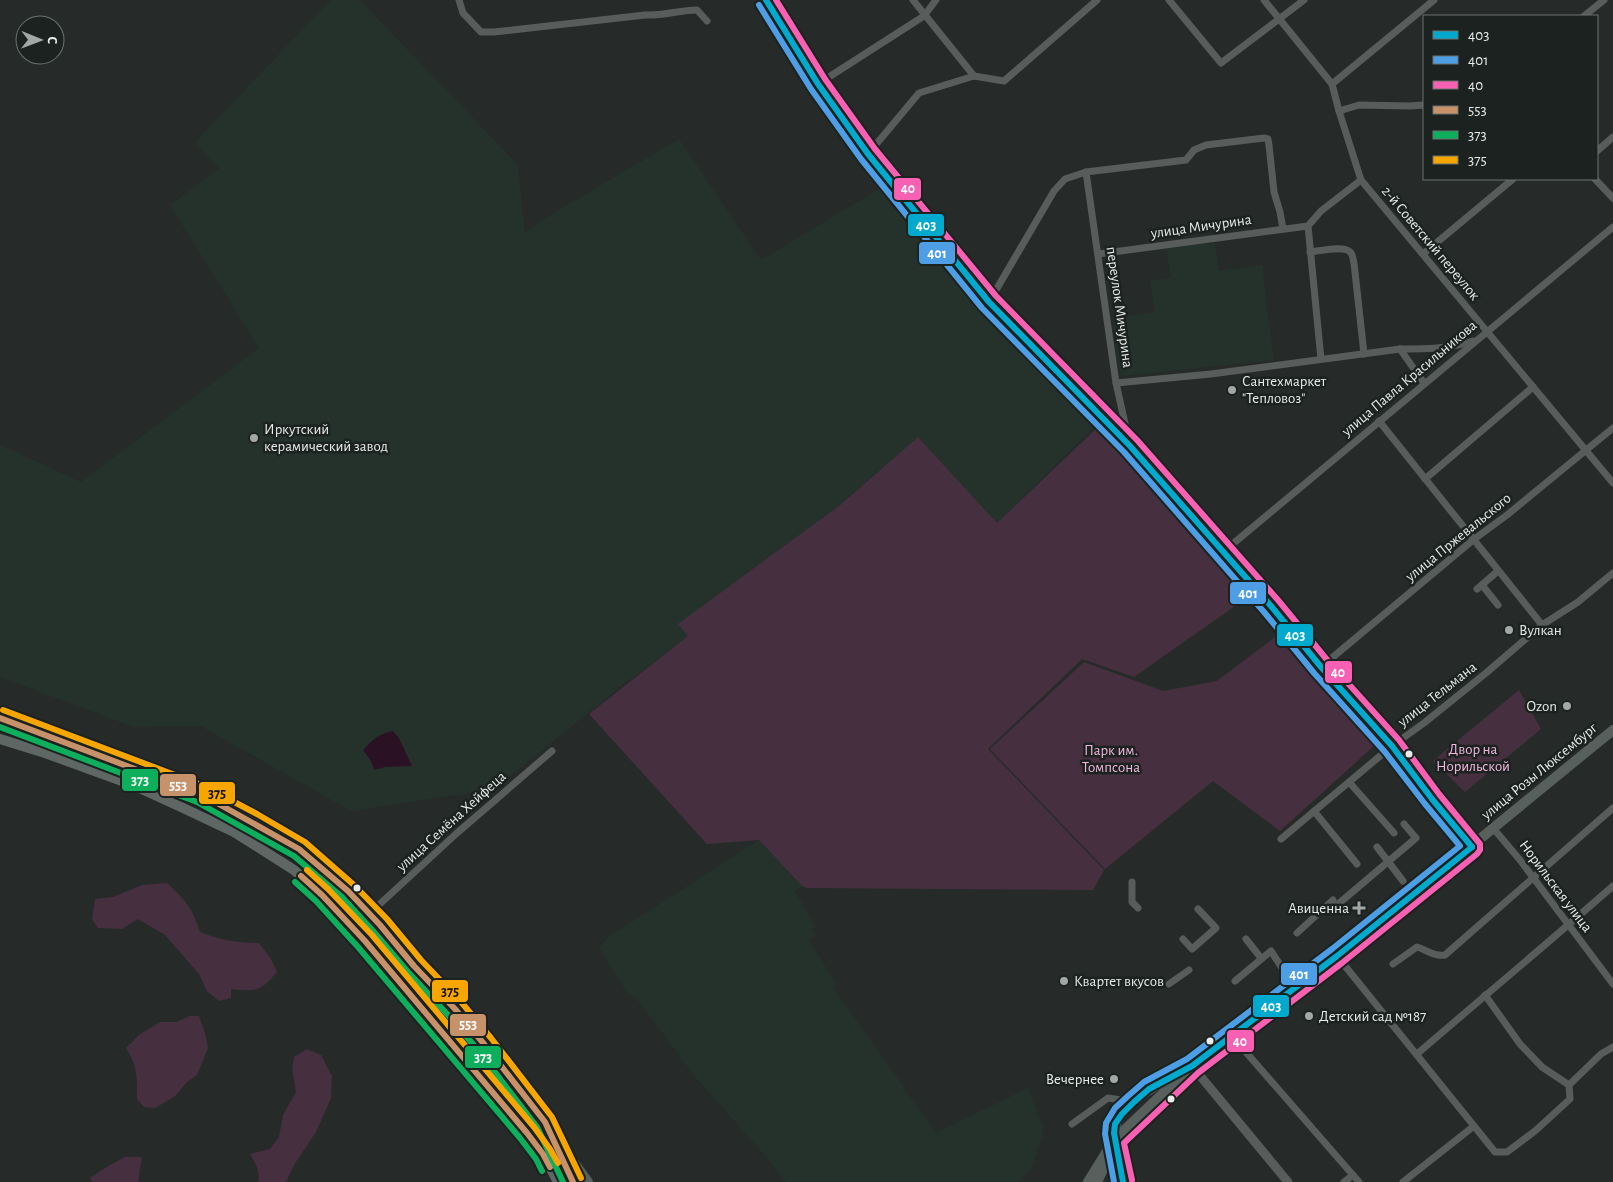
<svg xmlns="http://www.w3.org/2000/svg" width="1613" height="1182" font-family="'Alegreya Sans',sans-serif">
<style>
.built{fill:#25322c}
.green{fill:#46303f}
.water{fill:#2b1124}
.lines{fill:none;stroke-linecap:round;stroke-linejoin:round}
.minor{stroke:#585d5b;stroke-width:7}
.tertiary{stroke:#585d5b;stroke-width:9}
.secondary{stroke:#58605d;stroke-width:10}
.primary{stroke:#5e6764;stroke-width:10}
.bus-1-casing{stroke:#1b221f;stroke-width:10}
.bus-2-casing{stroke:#1b221f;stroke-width:10}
.bus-3-casing{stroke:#1b221f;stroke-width:10}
.bus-4-casing{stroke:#1b221f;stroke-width:10}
.bus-5-casing{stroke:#1b221f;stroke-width:10}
.bus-6-casing{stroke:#1b221f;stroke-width:10}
.bus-1{stroke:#00a9ce;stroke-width:6}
.bus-2{stroke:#4d9ee5;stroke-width:6}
.bus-3{stroke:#f860b3;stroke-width:6}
.bus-4{stroke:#c7916a;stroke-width:6}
.bus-5{stroke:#0daf5c;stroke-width:6}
.bus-6{stroke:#f7a600;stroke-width:6}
.poi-dot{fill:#a3a8a6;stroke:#1b221f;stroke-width:2}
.bus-dot{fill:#e7ebe9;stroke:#1b221f;stroke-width:2}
.labels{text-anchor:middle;stroke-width:5;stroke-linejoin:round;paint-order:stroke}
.street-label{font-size:15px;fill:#e7ebe9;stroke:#1b221f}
.poi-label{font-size:15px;fill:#e7ebe9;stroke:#1b221f;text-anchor:start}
.park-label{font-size:15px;fill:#f4b7e0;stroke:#1b221f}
.line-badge{stroke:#1b221f;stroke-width:2}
.badge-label{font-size:14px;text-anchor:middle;font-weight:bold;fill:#fff}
.pale-badge-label{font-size:14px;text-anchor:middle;font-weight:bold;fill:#111}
</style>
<rect width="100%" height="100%" fill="#262b29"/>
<g class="built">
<path d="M331,0H360L518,165L525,232L564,207L679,139L761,260L879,189L1013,341L1098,423L997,523L918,437L839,505L679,624L688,636L620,687L494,789L351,811L201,726L134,727L0,677V445L81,482L259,348L170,205L219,168L195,142Z"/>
<path d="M1215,243L1219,271L1262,265L1274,360L1121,376L1113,318L1155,312L1150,281L1171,278L1166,247Z"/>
<path d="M759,840L802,886L795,891L815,926L812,929L816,935L809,940L836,984L833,987L936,1133L1028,1088L1044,1130L1031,1169L1017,1182H786L756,1145L697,1079L636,998L626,991L599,948L607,938Z"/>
</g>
<g class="green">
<path d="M1100,425L1254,603L1235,606L1134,677L1082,659L988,749L1104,870L1093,890L808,888L802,886L759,840L707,844L589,714L688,636L678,624L840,505L918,437L997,523Z"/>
<path d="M1278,635L1376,744L1280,831L1213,781L1105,869L990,749L1084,662L1163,691L1217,681Z"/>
<path d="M1519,690L1541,729L1465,792L1433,761Z"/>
<path d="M0,723L126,770L187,795L265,837L309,863L349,901L343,909L309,871L282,852L217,816L154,787L0,730Z"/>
<path d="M167,883C186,901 192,907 200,932C220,940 238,943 259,943L271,959L277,972C261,991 256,992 231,989V998L219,1001L207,991L199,974L165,935L138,919L122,929L98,928L92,919L95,899L113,897L142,885Z"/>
<path d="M190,1016H199L205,1033L208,1048L197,1075L187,1082L175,1096L162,1104L155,1108L144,1107L137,1099C137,1078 138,1067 126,1048L139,1035L160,1022H176Z"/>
<path d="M472,1039L536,1122L569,1182H566L529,1124L464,1047Z"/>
<path d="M307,1049L321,1055L332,1076L331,1098L316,1132L294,1165L286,1182H258C261,1172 255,1162 250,1154L270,1149L279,1137L283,1115L296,1092L292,1069L294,1057Z"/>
<path d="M125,1157H142L138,1182H92L90,1178L110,1165Z"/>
</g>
<path class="water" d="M393,731L399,738L412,766L385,767L374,770L371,761L363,750C372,740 380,733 393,731Z"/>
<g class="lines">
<g class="minor">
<path d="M459,0L463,13L481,32H494L645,15C663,16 680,10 697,10L707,21"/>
<path d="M913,0L974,76"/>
<path d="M1169,0L1221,63L1304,0"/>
<path d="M1264,0L1332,84L1339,111L1361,180L1613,483"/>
<path d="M1584,16L1604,0"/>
<path d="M818,84L924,16L936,0"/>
<path d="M1332,84L1434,0"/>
<path d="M1339,111L1359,105L1410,106L1424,105"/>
<path d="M1597,151L1613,137"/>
<path d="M868,154L919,93L974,76L1004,81L1097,0"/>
<path d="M1086,172L1116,383L1130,446"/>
<path d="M1595,179L1613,198"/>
<path d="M1310,252C1319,251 1345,245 1350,252C1353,254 1353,260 1354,263L1364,354"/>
<path d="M1098,254L1308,226"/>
<path d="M1423,254L1513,179"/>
<path d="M989,302L1054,191L1065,179L1086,172L1186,160L1194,150L1206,145L1264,138L1268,139L1269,145L1274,192L1280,212L1283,229"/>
<path d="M1400,349L1424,383"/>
<path d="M1321,359L1308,226L1321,211L1361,180"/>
<path d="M1116,383L1211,374L1400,349C1425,349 1449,349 1473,341"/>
<path d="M1379,421L1542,625"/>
<path d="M1425,479L1533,387"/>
<path d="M1223,552L1613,227"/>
<path d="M1482,585L1498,605"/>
<path d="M1477,589L1498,571"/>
<path d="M1321,667L1473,540L1507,515L1613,428"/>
<path d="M1349,782L1394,833"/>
<path d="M1314,811L1357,864"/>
<path d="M1493,828L1520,860L1613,984"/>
<path d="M1281,839L1392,746L1424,723L1486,673L1542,625L1578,602L1613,573"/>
<path d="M1377,847L1403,881"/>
<path d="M1132,882V902L1138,908"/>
<path d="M1337,905L1416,838L1404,824"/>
<path d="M369,914L457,833L552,751"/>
<path d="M1297,933L1333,900"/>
<path d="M1183,939L1192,949L1216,928L1198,909"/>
<path d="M1246,939L1261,958"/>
<path d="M1337,956L1495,1152H1507L1535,1131L1570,1099L1569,1085"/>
<path d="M1393,964L1417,947C1427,950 1434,957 1445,955L1613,808"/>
<path d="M1235,981L1271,951L1295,988"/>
<path d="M1169,984L1189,970"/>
<path d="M1485,995L1520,1044L1542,1067L1569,1085L1601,1054L1613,1047"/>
<path d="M1231,1035L1359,1182"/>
<path d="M1417,1054C1482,998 1548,943 1613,886"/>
<path d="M1072,1124L1108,1098L1134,1102"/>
<path d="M1344,1182L1353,1175"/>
<path d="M1403,1182L1474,1126"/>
</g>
<g class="tertiary">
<path d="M766,0L818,84L868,154L989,302L1130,446L1271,606L1321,667L1392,746L1432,799L1472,847"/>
<path d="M1192,1066L1288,1182"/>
</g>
<g class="secondary">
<path d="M553,1134L588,1182"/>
<path d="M1088,1182L1114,1140L1192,1066L1231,1035L1337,956L1613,730"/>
<path d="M1097,1182L1109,1157"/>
<path d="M1123,1182C1120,1168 1112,1146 1114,1132C1117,1105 1156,1085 1178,1074"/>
</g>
<g class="primary">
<path d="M0,718L29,730L201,794L253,822L299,849L348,891L380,925L414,966L455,1009L484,1044L545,1122L573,1182"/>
<path d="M0,739L45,753L133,785L181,807L234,832L294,870L322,895L365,941L535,1143L543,1154L558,1182"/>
<path d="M360,934L357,926L358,918L365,916L373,920"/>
<path d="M436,1026C445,1031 454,1031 458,1020L456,1010"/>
</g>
<g class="bus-1-casing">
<g id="bus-1">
<path d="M766,0L818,84L868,154L989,302L1130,446L1271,606L1321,667L1392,746L1432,799L1472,847"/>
<path d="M1123,1182L1114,1133L1115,1124L1122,1114L1134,1102L1149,1089L1192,1066L1337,956L1472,847"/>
</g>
</g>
<g class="bus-2-casing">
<path id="bus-2" d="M759,5L811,89L861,159L982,308L1124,452L1264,612L1314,673L1385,752L1425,804L1460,846L1332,949L1187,1059L1144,1082L1128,1096L1115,1108L1106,1123L1105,1134L1114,1182"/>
</g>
<g class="bus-3-casing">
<path id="bus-3" d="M776,0L825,79L875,149L996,296L1137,440L1278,600L1328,661L1399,740L1439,794L1480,844V850L1477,854L1342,963L1198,1073L1124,1143L1132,1180"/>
</g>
<g class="bus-4-casing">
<g id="bus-4">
<path d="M0,718L201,794L299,849L348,891L380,925L414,966L455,1009L484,1044L545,1122L573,1182"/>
<path d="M301,876L322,895L365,941L527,1133L543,1154L550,1167"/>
</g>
</g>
<g class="bus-5-casing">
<g id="bus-5">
<path d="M0,727L197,802L294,856L342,897L373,931L408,972L448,1015L477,1049L537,1127L563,1182"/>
<path d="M295,882L316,901L358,947L520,1138L536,1159L542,1171"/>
</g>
</g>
<g class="bus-6-casing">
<g id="bus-6">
<path d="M3,710L204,786L257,814L305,842L354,885L387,919L421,960L462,1003L491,1038L552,1117L581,1178"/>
<path d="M307,870L328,889L372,935L534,1127L550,1149L558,1163"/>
</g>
</g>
<use href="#bus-1" class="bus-1"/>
<use href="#bus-2" class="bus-2"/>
<use href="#bus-3" class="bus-3"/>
<use href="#bus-4" class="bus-4"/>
<use href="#bus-5" class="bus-5"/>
<use href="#bus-6" class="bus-6"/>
</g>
<g class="poi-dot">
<circle cx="1232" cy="390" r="5"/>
<circle cx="254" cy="438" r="5"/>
<circle cx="1509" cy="630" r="5"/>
<circle cx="1567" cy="706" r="5"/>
<path d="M1356.5 900.5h5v5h5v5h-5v5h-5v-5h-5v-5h5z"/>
<circle cx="1064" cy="981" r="5"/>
<circle cx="1309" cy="1016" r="5"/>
<circle cx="1114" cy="1079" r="5"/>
</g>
<g class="bus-dot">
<circle cx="1409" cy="754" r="4.5"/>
<circle cx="357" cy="888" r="4.5"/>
<circle cx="1210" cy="1041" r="4.5"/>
<circle cx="1171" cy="1099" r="4.5"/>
</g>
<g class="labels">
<g class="street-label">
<text transform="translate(1201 226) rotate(-8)" y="5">улица Мичурина</text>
<text transform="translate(1431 243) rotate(50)" y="5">2-й Советский переулок</text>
<text transform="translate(1120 307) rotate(82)" y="5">переулок Мичурина</text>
<text transform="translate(1409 378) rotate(-40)" y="5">улица Павла Красильникова</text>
<text transform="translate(1458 537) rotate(-39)" y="5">улица Пржевальского</text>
<text transform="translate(1437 694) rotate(-38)" y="5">улица Тельмана</text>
<text transform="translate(1539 771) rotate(-39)" y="5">улица Розы Люксембург</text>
<text transform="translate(451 821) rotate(-42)" y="5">улица Семёна Хейфеца</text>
<text transform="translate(1556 886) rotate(53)" y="5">Норильская улица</text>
</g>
<g class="poi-label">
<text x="1242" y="386">Сантехмаркет<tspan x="1242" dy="17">"Тепловоз"</tspan></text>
<text x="264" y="434">Иркутский<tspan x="264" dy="17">керамический завод</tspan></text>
<text x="1519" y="635">Вулкан</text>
<text x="1557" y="711" text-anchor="end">Ozon</text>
<text x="1349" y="913" text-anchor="end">Авиценна</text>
<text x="1074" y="986">Квартет вкусов</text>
<text x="1319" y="1021">Детский сад №187</text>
<text x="1104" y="1084" text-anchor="end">Вечернее</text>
</g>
<g class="park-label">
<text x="1473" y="754">Двор на<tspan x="1473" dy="17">Норильской</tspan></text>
<text x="1111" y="755">Парк им.<tspan x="1111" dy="17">Томпсона</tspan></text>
</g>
</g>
<g class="line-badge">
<rect x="893" y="177" width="29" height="24" rx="5" fill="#f860b3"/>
<rect x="907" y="213" width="38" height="24" rx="5" fill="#00a9ce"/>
<rect x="918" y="241" width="38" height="24" rx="5" fill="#4d9ee5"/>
<rect x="1229" y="581" width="38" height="24" rx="5" fill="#4d9ee5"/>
<rect x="1276" y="623" width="38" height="24" rx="5" fill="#00a9ce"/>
<rect x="1324" y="660" width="29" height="24" rx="5" fill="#f860b3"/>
<rect x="121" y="768" width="38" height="24" rx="5" fill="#0daf5c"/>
<rect x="159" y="773" width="38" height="24" rx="5" fill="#c7916a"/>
<rect x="198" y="781" width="38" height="24" rx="5" fill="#f7a600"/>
<rect x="1280" y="962" width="38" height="24" rx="5" fill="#4d9ee5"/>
<rect x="431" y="979" width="38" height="24" rx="5" fill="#f7a600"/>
<rect x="1252" y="994" width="38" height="24" rx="5" fill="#00a9ce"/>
<rect x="449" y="1013" width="38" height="24" rx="5" fill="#c7916a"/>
<rect x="1226" y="1029" width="29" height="24" rx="5" fill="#f860b3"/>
<rect x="464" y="1045" width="38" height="24" rx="5" fill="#0daf5c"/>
</g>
<g class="badge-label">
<text x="908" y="193">40</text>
<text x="926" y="230">403</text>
<text x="937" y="258">401</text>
<text x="1248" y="598">401</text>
<text x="1295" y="640">403</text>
<text x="1338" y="677">40</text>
<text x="140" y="785">373</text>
<text x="178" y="790">553</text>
<text x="1299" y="979">401</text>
<text x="1271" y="1011">403</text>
<text x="468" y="1029">553</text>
<text x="1240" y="1046">40</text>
<text x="483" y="1062">373</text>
</g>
<g class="pale-badge-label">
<text x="217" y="798">375</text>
<text x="450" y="996">375</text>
</g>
<rect x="1423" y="15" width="175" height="165" fill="#1b221f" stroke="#6d7270"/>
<rect x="1433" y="31" width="25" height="8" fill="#00a9ce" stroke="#6d7270"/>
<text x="1468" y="40" font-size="15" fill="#e7ebe9">403</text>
<rect x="1433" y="56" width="25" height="8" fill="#4d9ee5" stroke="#6d7270"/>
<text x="1468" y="65" font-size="15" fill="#e7ebe9">401</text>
<rect x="1433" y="81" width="25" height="8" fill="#f860b3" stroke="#6d7270"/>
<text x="1468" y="90" font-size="15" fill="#e7ebe9">40</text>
<rect x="1433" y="106" width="25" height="8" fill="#c7916a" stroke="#6d7270"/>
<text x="1468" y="115" font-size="15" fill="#e7ebe9">553</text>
<rect x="1433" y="131" width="25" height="8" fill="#0daf5c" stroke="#6d7270"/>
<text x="1468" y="140" font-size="15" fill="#e7ebe9">373</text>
<rect x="1433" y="156" width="25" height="8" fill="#f7a600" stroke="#6d7270"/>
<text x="1468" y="165" font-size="15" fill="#e7ebe9">375</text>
<g transform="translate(40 40) rotate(91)"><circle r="24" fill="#1b221f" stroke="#6d7270"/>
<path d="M0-4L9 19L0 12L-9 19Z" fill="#a3a8a6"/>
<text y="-8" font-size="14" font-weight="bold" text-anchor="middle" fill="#e7ebe9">С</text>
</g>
</svg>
